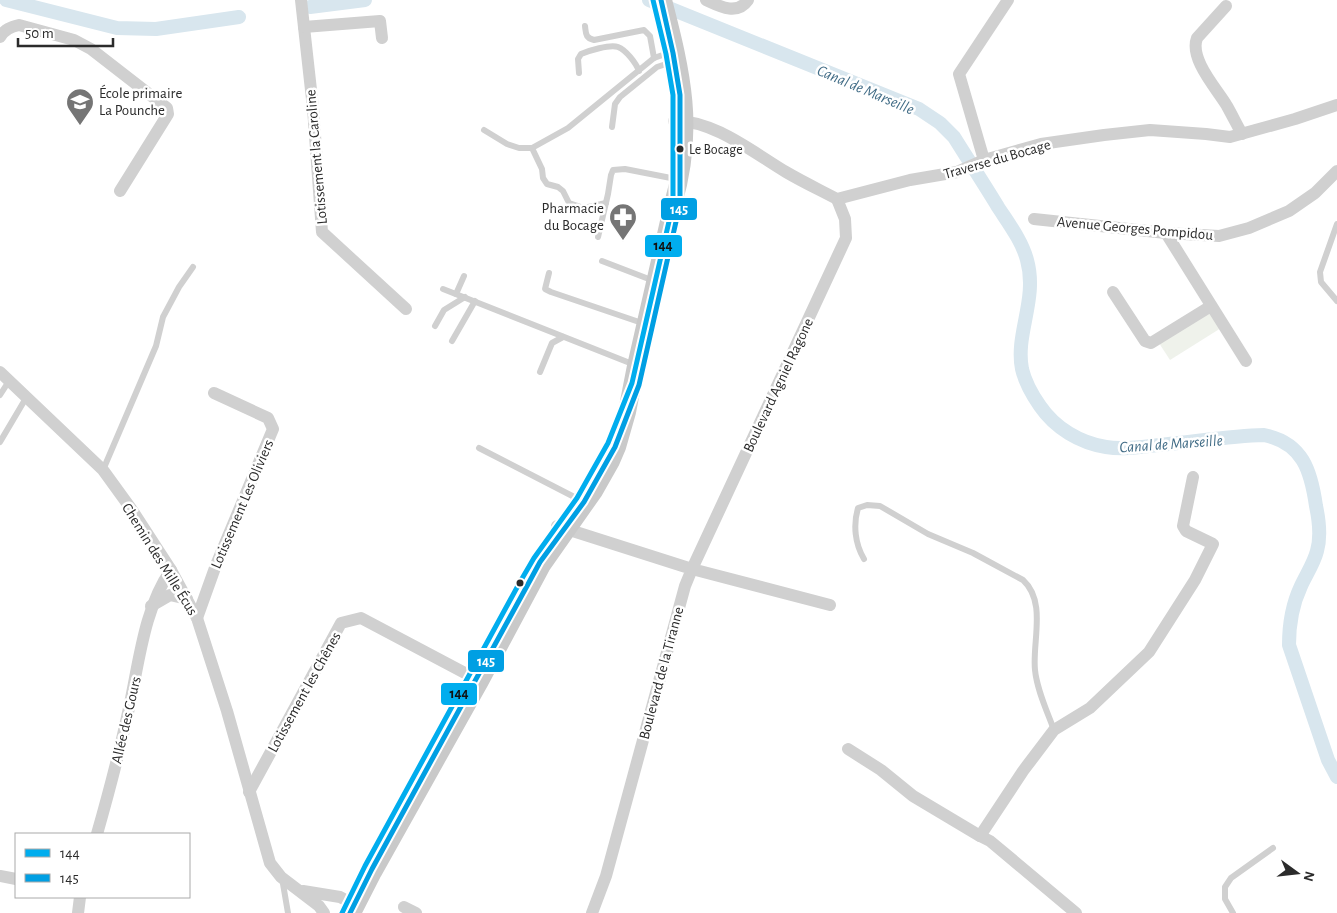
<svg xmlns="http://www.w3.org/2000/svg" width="1337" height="913" font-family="'Alegreya Sans',sans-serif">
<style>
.green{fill:#eff2eb}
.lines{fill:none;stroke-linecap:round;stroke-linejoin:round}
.canal{stroke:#d8e6ee;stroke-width:14}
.service{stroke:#d0d0d0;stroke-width:6}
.minor{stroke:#d0d0d0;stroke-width:12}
.secondary{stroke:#c9c9c9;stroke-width:18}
.bus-1-casing{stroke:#fff;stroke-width:9}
.bus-2-casing{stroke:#fff;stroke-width:9}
.bus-1{stroke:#00adee;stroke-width:5}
.bus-2{stroke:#009fe3;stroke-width:5}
.bus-dot{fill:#2b2b2b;stroke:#fff;stroke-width:2}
.labels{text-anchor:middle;stroke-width:5;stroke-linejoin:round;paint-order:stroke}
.bus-label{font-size:14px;fill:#2b2b2b;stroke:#fff;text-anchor:start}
.poi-label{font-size:15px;fill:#2b2b2b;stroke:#fff;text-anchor:start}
.street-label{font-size:15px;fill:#2b2b2b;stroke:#fff}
.water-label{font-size:16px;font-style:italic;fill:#416c86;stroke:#fff}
.line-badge{stroke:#fff;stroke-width:2}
.badge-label{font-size:14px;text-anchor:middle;font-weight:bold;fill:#fff}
.pale-badge-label{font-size:14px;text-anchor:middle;font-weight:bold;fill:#111}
</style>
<rect width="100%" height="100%" fill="#fff"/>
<path class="green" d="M1211,312L1221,328L1170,360L1159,343Z"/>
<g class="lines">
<g class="canal">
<path d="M6,0L117,28L156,29L239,17"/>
<path d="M649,0L919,109L940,123L954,137C969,161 984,184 998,207C1009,224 1022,241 1027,260C1038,299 1015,334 1022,369C1025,382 1033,396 1040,406C1055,428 1080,443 1106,447C1123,450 1141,447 1159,445C1194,442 1229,436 1264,435C1303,443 1311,471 1316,506C1319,520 1321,537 1317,551C1314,563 1306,575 1301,586C1292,605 1289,624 1289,645L1328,760L1337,777"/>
<path d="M310,7L365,0"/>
</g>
<g class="service">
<path d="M585,26C586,33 585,38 594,40L644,30L650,36L654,58"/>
<path d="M579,73L578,59L581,54C588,51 610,44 618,47C626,50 636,63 639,71"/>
<path d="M612,127L615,104L620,97L657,67L675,61"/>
<path d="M484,130L507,144L519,148H532L568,128L654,58L674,51"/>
<path d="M532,148L542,169L543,178L547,184L558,187L563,191L569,203L584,208L606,203"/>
<path d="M1337,224L1320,272L1321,282L1337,301"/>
<path d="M598,237L608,194L611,175L613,170L625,169L676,179"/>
<path d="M602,261L654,281"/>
<path d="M549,273L545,289L551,292L645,324"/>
<path d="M443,289L635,365"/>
<path d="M456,294L464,276"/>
<path d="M435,326L444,310L465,297"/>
<path d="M452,341L475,301"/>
<path d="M540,372L552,343L563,337"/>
<path d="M0,395L9,381"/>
<path d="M0,442L26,398"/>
<path d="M479,448L584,502"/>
<path d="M103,470L156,346L163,317L179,287L193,267"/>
<path d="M864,559C855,544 853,525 858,508L867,505L880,506L928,534L973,553L1023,580C1047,602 1032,642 1035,670C1037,690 1047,711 1054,730"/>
<path d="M282,878L288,913"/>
<path d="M1233,913L1225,899V887L1231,878L1273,848"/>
</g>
<g class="minor">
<path d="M301,0L313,108L322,232L406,309"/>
<path d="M706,0C719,6 737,16 748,0"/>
<path d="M1226,6L1197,38C1189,59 1217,89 1227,106C1232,115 1237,125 1242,134"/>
<path d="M304,27L380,21L382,38"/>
<path d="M0,37C5,29 11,27 19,25L74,40L91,49L167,108L168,114L120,191"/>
<path d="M674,121C712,119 754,153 786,172C803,182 820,190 837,199L910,180L957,172L984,160L1041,144L1104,135L1150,130L1206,134L1230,137L1295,119L1337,105"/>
<path d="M984,160L959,74L1008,0"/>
<path d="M1034,219L1166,233L1219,236L1249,228L1289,211L1315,193L1337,171"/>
<path d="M1166,233L1246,361"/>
<path d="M1113,292L1145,341L1151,343L1211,306"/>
<path d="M0,372L103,470L132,510L171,570L197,618L227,711L270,863L281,877L319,906L324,913"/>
<path d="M557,526L692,569L685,586L606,876L592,913"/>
<path d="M830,605L692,569L846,238L845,219L837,199"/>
<path d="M151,606L170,595L187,599"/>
<path d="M197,618L216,565L273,429L268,418L214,393"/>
<path d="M848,749L881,770L913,796L980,836"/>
<path d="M249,792L341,623L361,618L480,681"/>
<path d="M97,834C109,792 120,750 129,708C139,663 144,608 171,570"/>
<path d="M0,876L16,879"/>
<path d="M303,891L340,897L355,905"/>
<path d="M404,907L416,913"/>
<path d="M78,913L80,897"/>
<path d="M1076,913L990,841L980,836L1023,771L1054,730L1090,708L1149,652L1195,580L1213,544L1186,531L1183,526L1193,477"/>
</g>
<path class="secondary" d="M352,913L373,872L480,681L542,565L594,491L611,461L617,447L627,412L636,366L673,204C695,129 682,74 663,0"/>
<g class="bus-1-casing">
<path id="bus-1" d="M342,913L365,866L520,582L534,558L577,498L608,443L632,383L673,204V95L666,54L653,0"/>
</g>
<g class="bus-2-casing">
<path id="bus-2" d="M350,913L372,869L527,586L540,562L584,502L615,447L639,385L680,204V95L673,53L661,0"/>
</g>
<use href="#bus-1" class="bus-1"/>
<use href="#bus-2" class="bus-2"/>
</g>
<defs>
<g id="school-pin" transform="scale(1.4375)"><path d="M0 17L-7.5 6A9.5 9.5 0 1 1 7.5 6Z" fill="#757575" stroke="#fff"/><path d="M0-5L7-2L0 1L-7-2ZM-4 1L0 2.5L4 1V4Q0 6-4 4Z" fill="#fff"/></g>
<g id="pharmacy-pin" transform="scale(1.4375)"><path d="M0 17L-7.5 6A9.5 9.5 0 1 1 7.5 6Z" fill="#757575" stroke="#fff"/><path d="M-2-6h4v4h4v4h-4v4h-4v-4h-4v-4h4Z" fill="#fff"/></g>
</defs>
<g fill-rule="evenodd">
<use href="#school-pin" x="80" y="102"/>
<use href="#pharmacy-pin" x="623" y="217"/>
</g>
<g class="bus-dot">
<circle cx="680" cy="149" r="4.5"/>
<circle cx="520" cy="583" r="4.5"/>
</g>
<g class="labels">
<g class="bus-label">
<text x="689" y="154">Le Bocage</text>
</g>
<g class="poi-label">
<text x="99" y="98">École primaire<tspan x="99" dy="17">La Pounche</tspan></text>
<text x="604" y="213" text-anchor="end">Pharmacie<tspan x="604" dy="17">du Bocage</tspan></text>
</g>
<g class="street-label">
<text transform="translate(316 157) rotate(-95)" y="5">Lotissement la Caroline</text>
<text transform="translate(997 159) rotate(-16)" y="5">Traverse du Bocage</text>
<text transform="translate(1135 228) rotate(5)" y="5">Avenue Georges Pompidou</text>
<text transform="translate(778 385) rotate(-65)" y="5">Boulevard Agniel Ragone</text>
<text transform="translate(242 504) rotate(-67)" y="5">Lotissement Les Oliviers</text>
<text transform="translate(160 559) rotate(58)" y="5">Chemin des Mille Écus</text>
<text transform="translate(661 673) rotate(-75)" y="5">Boulevard de la Tiranne</text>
<text transform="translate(304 692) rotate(-61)" y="5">Lotissement les Chênes</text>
<text transform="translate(126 720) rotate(-77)" y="5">Allée des Gours</text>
</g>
<g class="water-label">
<text transform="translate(866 89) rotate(23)" y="6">Canal de Marseille</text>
<text transform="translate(1171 443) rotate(-4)" y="6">Canal de Marseille</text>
</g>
</g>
<g class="line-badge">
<rect x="660" y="197" width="38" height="24" rx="5" fill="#009fe3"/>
<rect x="644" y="234" width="39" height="24" rx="5" fill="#00adee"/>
<rect x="467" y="649" width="38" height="24" rx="5" fill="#009fe3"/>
<rect x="440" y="682" width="38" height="24" rx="5" fill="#00adee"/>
</g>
<g class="badge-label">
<text x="679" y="214">145</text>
<text x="486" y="666">145</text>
</g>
<g class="pale-badge-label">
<text x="663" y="250">144</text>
<text x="459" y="698">144</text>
</g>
<rect x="15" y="833" width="175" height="65" fill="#ffffff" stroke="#aaaaaa"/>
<rect x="25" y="849" width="25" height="8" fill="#00adee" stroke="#aaaaaa"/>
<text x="60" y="858" font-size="15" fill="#2b2b2b">144</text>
<rect x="25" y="874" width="25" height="8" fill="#009fe3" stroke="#aaaaaa"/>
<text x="60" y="883" font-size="15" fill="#2b2b2b">145</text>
<g transform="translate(1297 873) rotate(105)" stroke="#ffffff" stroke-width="4" paint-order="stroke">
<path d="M0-4L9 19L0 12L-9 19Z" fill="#2b2b2b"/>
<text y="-8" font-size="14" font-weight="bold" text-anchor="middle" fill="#2b2b2b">N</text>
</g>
<path d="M18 38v8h95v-8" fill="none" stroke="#2b2b2b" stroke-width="2.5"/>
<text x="25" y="38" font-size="15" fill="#2b2b2b" stroke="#ffffff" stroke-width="4" paint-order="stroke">50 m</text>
</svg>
